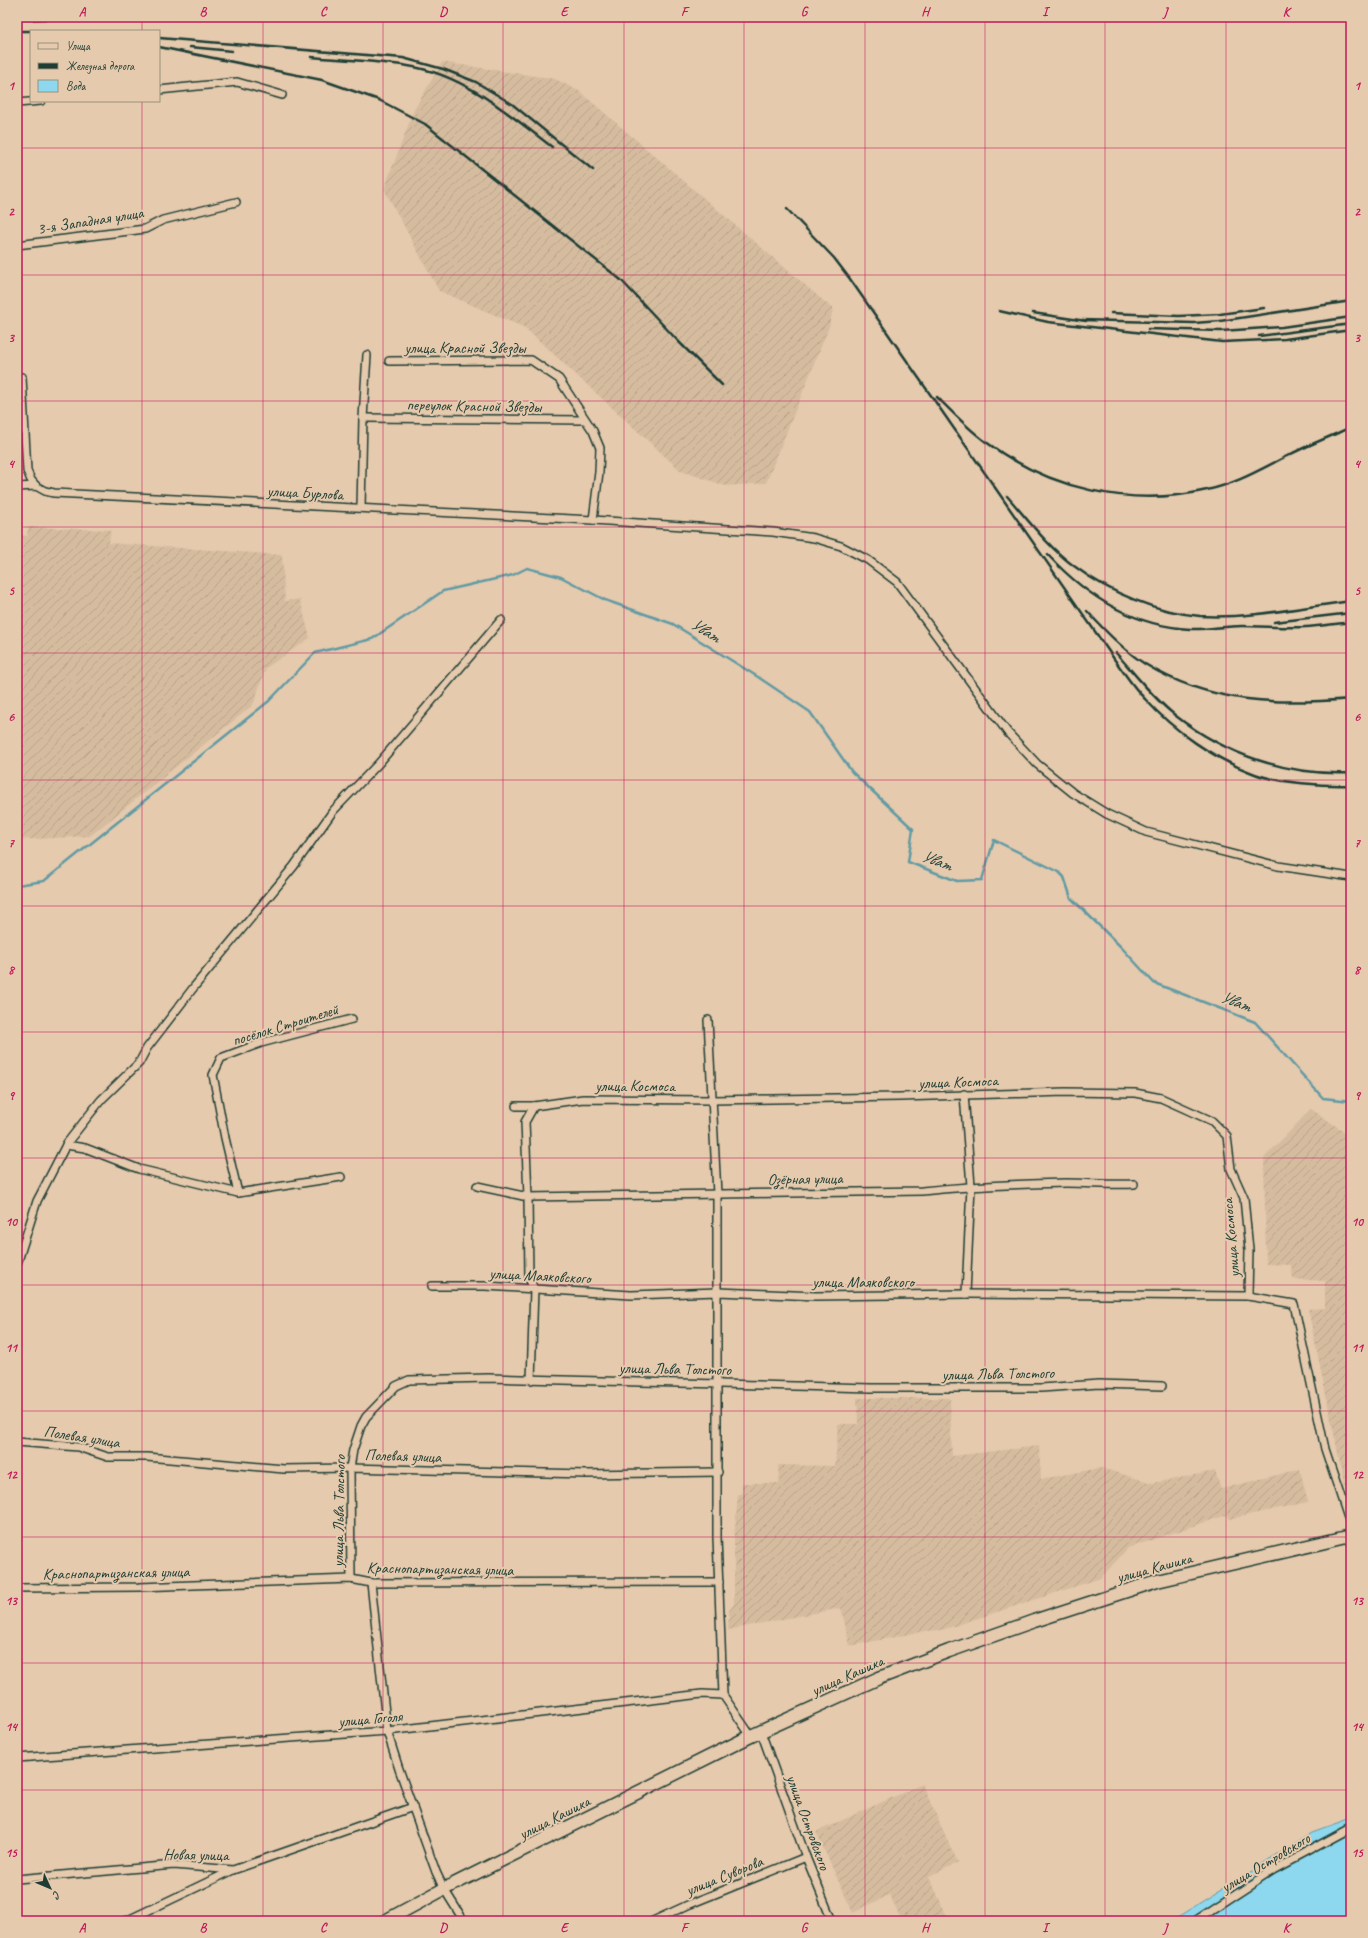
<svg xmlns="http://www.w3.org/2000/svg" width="1368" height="1938" font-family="Caveat,sans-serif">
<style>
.industrial{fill:url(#industrial-furrows)}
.water{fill:#8dd8ee;stroke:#619aa4}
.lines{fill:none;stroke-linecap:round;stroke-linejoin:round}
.stream{stroke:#619aa4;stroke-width:2.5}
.street-casing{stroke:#1f3d34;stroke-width:10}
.highway-casing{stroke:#1f3d34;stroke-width:15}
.street{stroke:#e6caad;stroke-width:7}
.highway{stroke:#e6caad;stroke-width:12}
.rail{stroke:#1f3d34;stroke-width:2.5}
.grid{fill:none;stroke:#c2185b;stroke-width:1;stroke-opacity:0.55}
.labels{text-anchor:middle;stroke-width:4;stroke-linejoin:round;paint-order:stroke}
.street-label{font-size:16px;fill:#1f3d34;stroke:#e6caad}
.water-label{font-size:17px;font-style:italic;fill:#24453d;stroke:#e6caad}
.neatline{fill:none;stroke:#c2185b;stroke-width:1.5}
.grid-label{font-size:13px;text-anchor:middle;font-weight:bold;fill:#c2185b}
</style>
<defs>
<pattern id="industrial-furrows" width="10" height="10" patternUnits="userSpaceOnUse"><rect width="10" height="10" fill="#d6bc9f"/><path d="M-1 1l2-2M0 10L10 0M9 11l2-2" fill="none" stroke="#b7a28a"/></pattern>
</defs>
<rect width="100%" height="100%" fill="#e6caad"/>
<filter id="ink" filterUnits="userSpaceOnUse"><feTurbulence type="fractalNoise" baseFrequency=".025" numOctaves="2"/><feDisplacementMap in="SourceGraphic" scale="8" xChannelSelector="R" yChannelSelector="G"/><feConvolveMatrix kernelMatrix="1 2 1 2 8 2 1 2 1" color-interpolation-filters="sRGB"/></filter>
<g filter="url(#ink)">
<g class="industrial">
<path d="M442,62L555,79L579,91L833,309L829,327L766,483L726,486L681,471L525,328L439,291L384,189L414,110Z"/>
<path d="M28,527L111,530L109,543L282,555L285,601L300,599L310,638L266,668L253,705L90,836L17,840V535L27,536Z"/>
<path d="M1311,1109L1351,1136V1486L1345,1487L1308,1309L1325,1308V1281L1293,1279L1291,1265L1266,1264L1264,1158Z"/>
<path d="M857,1398H950L952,1456L1039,1446L1041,1479L1101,1468L1153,1483L1215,1471L1221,1489L1300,1469L1308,1502L1230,1519L1227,1515L1128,1548L1101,1578L942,1630L925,1631L850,1646L841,1608L728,1630L729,1611L734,1604V1539L738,1494H742V1483H779L778,1465L835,1466L838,1424H858Z"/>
<path d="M922,1784L958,1863L929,1876L949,1921H902L889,1895L853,1913L816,1832Z"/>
</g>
<path class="water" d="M1351,1819V1921H1171L1312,1833Z"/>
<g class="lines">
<path class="stream" d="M17,885L44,881L269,701L315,653L372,639L443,591L513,575L527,568L561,577L605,600L673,624L758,677L810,712L852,772L913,829L908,862L957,881L982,880L994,840L1059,872L1064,877L1071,898L1122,948L1154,983L1255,1022L1323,1098L1351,1101"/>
<g class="street-casing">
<g id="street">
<path d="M159,90L237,82L282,95"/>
<path d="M17,103L41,101"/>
<path d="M17,245L145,229L163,220L236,202"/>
<path d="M389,361L531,360L559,379L593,431L600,448L599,472L593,520"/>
<path d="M17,377H22L27,471L31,480L36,486"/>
<path d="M363,418L585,420"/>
<path d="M17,487L36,486L45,491L54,493L593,520L773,532L814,538L841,546L868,560L897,582L1008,733L1037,764L1073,793L1107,814L1146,832L1278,866L1351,877"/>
<path d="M361,508L363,418L367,355"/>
<path d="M708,1020L717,1194V1537L723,1695L751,1736"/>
<path d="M964,1094L971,1186L966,1294"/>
<path d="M516,1106H534L583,1099L713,1100L900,1097L1065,1092L1135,1093L1161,1098L1212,1121L1227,1136L1231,1169L1244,1198L1249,1250L1248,1296"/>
<path d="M66,1145L85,1148L139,1169L238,1193L341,1177"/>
<path d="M477,1186L528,1197L922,1191C970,1186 1018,1184 1066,1183C1089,1183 1111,1185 1134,1184"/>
<path d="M238,1193L225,1138L213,1075L221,1058L261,1043L352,1019"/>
<path d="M17,1264L37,1201L67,1143L101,1100L139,1063L147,1048L194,987L294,866L333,811L379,763L501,620"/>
<path d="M432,1286H485L631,1295L718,1292L816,1296L966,1294L1248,1296L1294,1304L1325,1449L1351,1527"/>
<path d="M531,1380L534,1289L529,1278L528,1197L525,1122L534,1106"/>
<path d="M17,1442L78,1447L108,1457H147L284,1469L350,1468L586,1474L718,1472"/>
<path d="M351,1579L350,1468L353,1450L361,1426L366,1417L396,1386L409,1380L488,1378L871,1388H1041L1099,1384L1162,1386"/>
<path d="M371,1583L387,1731L399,1769L436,1872L444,1889L464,1921"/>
<path d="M17,1588L139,1587L351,1579L371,1583L719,1582"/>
<path d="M761,1732L806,1857L832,1921"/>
<path d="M17,1758L387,1731L702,1694L723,1695"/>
<path d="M17,1879L174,1865L233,1870L413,1807"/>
<path d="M126,1921L231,1871"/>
<path d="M653,1921L690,1904L806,1857"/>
<path d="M1195,1921L1273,1870L1351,1828"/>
</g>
</g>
<g class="highway-casing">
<path id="highway" d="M385,1921L444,1889L751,1736L879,1678L949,1651L1034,1621L1157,1581L1351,1536"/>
</g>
<use href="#street" class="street"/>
<use href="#highway" class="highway"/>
<g class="rail">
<path d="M17,20L105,17"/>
<path d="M17,31H38"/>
<path d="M159,38L403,58L443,69L476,82L512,104L593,170"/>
<path d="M159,47L322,80L379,100L425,124L621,280L677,340L722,385"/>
<path d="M190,47L232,51"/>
<path d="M311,57C343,60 376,61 408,66C463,74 509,114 552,147"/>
<path d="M787,209L834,258L850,279L1119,666C1127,677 1135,689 1145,699C1174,731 1214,759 1255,774C1279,783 1325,786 1351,785"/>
<path d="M999,311L1048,322L1222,342L1285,339L1351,330"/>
<path d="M1033,313L1086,321"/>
<path d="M1111,313L1179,316L1220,314L1264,308"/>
<path d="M1082,320L1194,323L1220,321L1351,301"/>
<path d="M1148,329L1221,331L1282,327L1351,317"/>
<path d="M1259,336L1351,324"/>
<path d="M937,397C952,412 968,429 986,442C1049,489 1130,508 1207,490C1236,484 1261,469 1287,456C1308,445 1330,437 1351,427"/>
<path d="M1007,496C1028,520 1048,547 1074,566C1110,593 1156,612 1200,616C1248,619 1303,607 1351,601"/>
<path d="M1048,555C1086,596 1132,626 1190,629C1207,630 1224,626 1242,626C1263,626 1284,628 1306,627C1321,626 1336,624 1351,622"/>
<path d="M1087,611C1104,630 1123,650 1145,664C1210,704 1278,705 1351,699"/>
<path d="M1274,622L1351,613"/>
<path d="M1116,653C1135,674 1153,698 1176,716C1226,755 1288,776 1351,773"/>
</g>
</g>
</g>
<path class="grid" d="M142,17V31M263,17V1921M383,17V1921M503,17V1921M624,17V1921M744,17V1921M865,17V1921M985,17V1921M1105,17V1921M1226,17V1921M142,101V1921M17,148H1351M17,275H1351M17,401H1351M17,527H1351M17,653H1351M17,780H1351M17,906H1351M17,1032H1351M17,1158H1351M17,1285H1351M17,1411H1351M17,1537H1351M17,1663H1351M17,1790H1351"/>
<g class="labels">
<g class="street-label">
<text transform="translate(90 220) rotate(-9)" y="6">3-я Западная улица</text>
<text x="465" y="353">улица Красной Звезды</text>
<text transform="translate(474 405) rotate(1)" y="6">переулок Красной Звезды</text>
<text transform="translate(305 492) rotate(3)" y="6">улица Бурлова</text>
<text transform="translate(285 1024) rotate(-17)" y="6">посёлок Строителей</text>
<text transform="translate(958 1081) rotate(-2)" y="6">улица Космоса</text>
<text x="635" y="1091">улица Космоса</text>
<text transform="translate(805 1178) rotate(-1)" y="6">Озёрная улица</text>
<text transform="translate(1230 1238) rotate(-95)" y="6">улица Космоса</text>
<text transform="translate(540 1275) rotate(3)" y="6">улица Маяковского</text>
<text x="863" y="1287">улица Маяковского</text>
<text transform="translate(675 1368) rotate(1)" y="6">улица Льва Толстого</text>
<text transform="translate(998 1373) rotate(-1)" y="6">улица Льва Толстого</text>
<text transform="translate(82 1436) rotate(9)" y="6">Полевая улица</text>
<text transform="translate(403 1455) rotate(2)" y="6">Полевая улица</text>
<text transform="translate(338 1511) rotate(-89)" y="6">улица Льва Толстого</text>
<text transform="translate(1154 1567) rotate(-15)" y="6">улица Кашика</text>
<text transform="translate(440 1568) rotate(1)" y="6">Краснопартизанская улица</text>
<text transform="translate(116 1572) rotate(-1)" y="6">Краснопартизанская улица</text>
<text transform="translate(847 1675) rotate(-24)" y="6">улица Кашика</text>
<text transform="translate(370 1718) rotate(-5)" y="6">улица Гоголя</text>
<text transform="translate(554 1817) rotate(-27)" y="6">улица Кашика</text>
<text transform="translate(809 1822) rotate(70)" y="6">улица Островского</text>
<text transform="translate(196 1854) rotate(1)" y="6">Новая улица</text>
<text transform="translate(1265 1862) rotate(-31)" y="6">улица Островского</text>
<text transform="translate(724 1875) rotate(-22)" y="6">улица Суворова</text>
</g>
<g class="water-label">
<text transform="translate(706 630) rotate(32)" y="6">Уват</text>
<text transform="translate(937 860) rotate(21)" y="6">Уват</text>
<text transform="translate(1236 1001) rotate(21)" y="6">Уват</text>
</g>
</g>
<rect width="1368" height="1938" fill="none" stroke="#e6caad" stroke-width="44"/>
<rect x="30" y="30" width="130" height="72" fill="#e6caad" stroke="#96927d"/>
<rect x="38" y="43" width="20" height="6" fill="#e6caad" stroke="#96927d"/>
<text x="66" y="50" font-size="12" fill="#1f3d34">Улица</text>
<rect x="38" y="63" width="20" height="6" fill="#1f3d34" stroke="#96927d"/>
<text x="66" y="70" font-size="12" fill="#1f3d34">Железная дорога</text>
<rect x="38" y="80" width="20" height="12" fill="#8dd8ee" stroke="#96927d"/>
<text x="66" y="90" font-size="12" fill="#1f3d34">Вода</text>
<g transform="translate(50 1888) rotate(134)" stroke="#e6caad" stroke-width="3" paint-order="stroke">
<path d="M0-3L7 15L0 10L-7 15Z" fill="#1f3d34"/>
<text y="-6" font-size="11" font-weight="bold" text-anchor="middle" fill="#1f3d34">С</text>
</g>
<rect x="22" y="22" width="1324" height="1894" class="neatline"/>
<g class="grid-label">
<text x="82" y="16">A</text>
<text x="203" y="16">B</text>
<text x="323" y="16">C</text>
<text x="443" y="16">D</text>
<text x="564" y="16">E</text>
<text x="684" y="16">F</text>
<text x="804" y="16">G</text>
<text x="925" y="16">H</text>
<text x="1045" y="16">I</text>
<text x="1165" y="16">J</text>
<text x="1286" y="16">K</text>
<text x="11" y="90">1</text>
<text x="1357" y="90">1</text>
<text x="11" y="216">2</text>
<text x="1357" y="216">2</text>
<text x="11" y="342">3</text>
<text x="1357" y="342">3</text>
<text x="11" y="468">4</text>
<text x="1357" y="468">4</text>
<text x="11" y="595">5</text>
<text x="1357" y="595">5</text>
<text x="11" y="721">6</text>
<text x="1357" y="721">6</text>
<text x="11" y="847">7</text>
<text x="1357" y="847">7</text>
<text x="11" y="974">8</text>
<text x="1357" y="974">8</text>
<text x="11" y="1100">9</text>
<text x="1357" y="1100">9</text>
<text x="11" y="1226">10</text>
<text x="1357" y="1226">10</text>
<text x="11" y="1352">11</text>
<text x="1357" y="1352">11</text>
<text x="11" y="1479">12</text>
<text x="1357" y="1479">12</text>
<text x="11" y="1605">13</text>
<text x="1357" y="1605">13</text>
<text x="11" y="1731">14</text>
<text x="1357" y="1731">14</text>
<text x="11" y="1857">15</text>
<text x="1357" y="1857">15</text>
<text x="82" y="1932">A</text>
<text x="203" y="1932">B</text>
<text x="323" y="1932">C</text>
<text x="443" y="1932">D</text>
<text x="564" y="1932">E</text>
<text x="684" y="1932">F</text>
<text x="804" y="1932">G</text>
<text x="925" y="1932">H</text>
<text x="1045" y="1932">I</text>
<text x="1165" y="1932">J</text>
<text x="1286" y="1932">K</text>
</g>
</svg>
